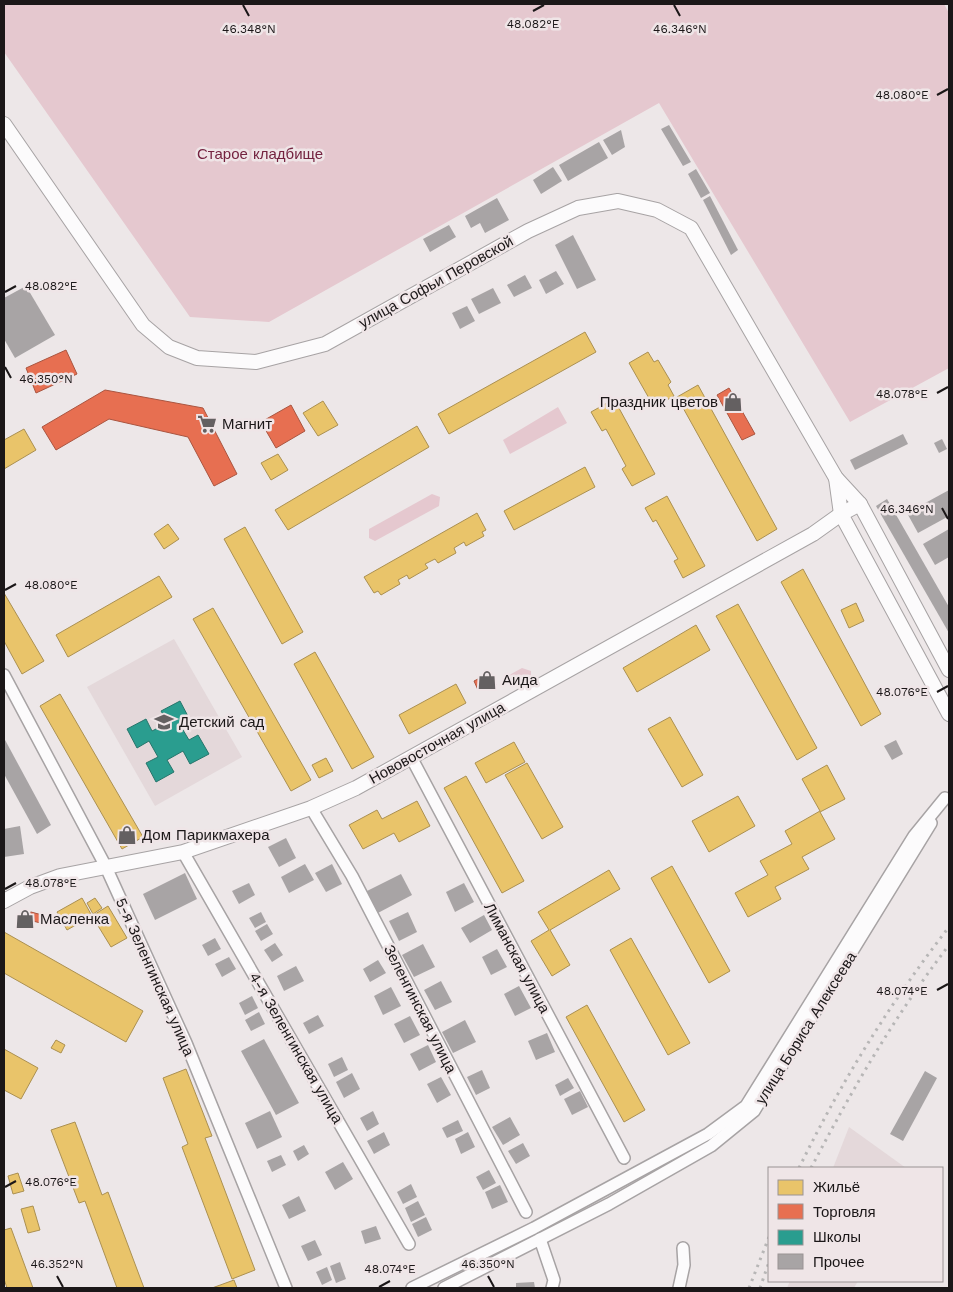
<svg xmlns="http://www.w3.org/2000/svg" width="953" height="1292" font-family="'Work Sans',sans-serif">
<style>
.built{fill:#e4d8da}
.green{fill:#e5c8cf}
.homes{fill:#e9c46a;stroke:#ab9051}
.shops{fill:#e76f51;stroke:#aa5540}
.schools{fill:#2a9d8f;stroke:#26756b}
.building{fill:#a8a4a5}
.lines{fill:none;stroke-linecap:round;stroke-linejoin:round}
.minor-casing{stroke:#a7a3a4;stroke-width:14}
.major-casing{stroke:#a7a3a4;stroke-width:16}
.minor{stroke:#fcfbfc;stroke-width:11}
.major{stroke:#fcfbfc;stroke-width:14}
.rail{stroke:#b7b6b6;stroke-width:3;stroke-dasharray:2.5 5;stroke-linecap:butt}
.ticks{fill:none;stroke:#1b1718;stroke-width:2}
.labels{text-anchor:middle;stroke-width:5;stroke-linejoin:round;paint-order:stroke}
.park-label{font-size:15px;fill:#742340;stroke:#efe5e7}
.street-label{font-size:15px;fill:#1b1718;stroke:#efe5e7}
.poi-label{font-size:15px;fill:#1b1718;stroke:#efe5e7;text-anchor:start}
.ticks-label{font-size:12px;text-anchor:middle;fill:#1b1718;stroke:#efe5e7;stroke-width:5;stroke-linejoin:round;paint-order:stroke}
</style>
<rect width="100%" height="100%" fill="#ede7e8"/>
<g class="built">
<path d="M174,639L242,757L155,806L87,687Z"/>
<path d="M849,1127L906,1168H833Z"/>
<path d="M790,1281H858L854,1288H787Z"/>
</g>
<g class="green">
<path d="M4,4H944L949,13V368L850,422L659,103L269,322L190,317L4,52Z"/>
<path d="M558,407L567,423L510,454L503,440Z"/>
<path d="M432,494L440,497L439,506L375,541L369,538V529Z"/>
<path d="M522,668L531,671V677L520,682L503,684L502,679Z"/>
</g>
<g class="homes">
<path d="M585,332L596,352L449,434L438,414Z"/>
<path d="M648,352L654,362L658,360L671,382L668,385L674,396L654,407L629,363Z"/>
<path d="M698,385L777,529L757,541L677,397Z"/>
<path d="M614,399L655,474L632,486L622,469L626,466L606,429L602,431L591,412Z"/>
<path d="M323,401L338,425L318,436L303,413Z"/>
<path d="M417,426L429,447L288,530L275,510Z"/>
<path d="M24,429L36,450L4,469V440Z"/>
<path d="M278,454L288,470L271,480L261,463Z"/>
<path d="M585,467L595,487L514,530L504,511Z"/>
<path d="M667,496L705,566L683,578L674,561L678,559L656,520L653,522L645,508Z"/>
<path d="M477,513L486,530L482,532L484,536L466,546L464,542L454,548L456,553L438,563L435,559L425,564L428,568L409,579L407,575L398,580L400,584L381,595L378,591L374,593L364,577Z"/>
<path d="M168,524L179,539L164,549L154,534Z"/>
<path d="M245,527L303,632L282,644L224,539Z"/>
<path d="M803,569L881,714L861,726L781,582Z"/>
<path d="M159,576L172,597L68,657L56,635Z"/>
<path d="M4,593L44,661L22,674L4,641Z"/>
<path d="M856,603L864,621L849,628L841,610Z"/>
<path d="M738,604L817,748L797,760L716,616Z"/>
<path d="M213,608L311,780L291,791L193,619Z"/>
<path d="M696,625L710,650L637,692L623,668Z"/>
<path d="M315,652L374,757L352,769L294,664Z"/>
<path d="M456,684L466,703L409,734L399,715Z"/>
<path d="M60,694L143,837L122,849L40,706Z"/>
<path d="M670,717L703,775L682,787L648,729Z"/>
<path d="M514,742L525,762L486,783L475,763Z"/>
<path d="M326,758L333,771L319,778L312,765Z"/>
<path d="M527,763L563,827L542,839L505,775Z"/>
<path d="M827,765L845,799L820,812L835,839L802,857L809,869L775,887L781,899L748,917L735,893L768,875L760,861L792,844L785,831L820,811L802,779Z"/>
<path d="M466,776L524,881L502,893L444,788Z"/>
<path d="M738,796L755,826L709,852L692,821Z"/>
<path d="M417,801L430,826L399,842L394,833L363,849L349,825L377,810L382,819Z"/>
<path d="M672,866L730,971L709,983L651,878Z"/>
<path d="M609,870L620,889L550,930L570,965L552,976L531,941L549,930L538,912Z"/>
<path d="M82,898L92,916L67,930L57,912Z"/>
<path d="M95,898L102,908L93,914L87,903Z"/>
<path d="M108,906L127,938L111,947L92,916Z"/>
<path d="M4,932L143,1011L126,1042L4,973Z"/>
<path d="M631,938L690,1043L668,1055L610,950Z"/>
<path d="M587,1005L645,1110L624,1122L566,1017Z"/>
<path d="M56,1040L65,1045L61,1053L51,1048Z"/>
<path d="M4,1049L38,1068L21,1099L4,1090Z"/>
<path d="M186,1069L212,1136L205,1138L255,1270L232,1279L182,1147L188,1144L163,1078Z"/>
<path d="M75,1122L102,1195L108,1192L144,1288H117L85,1201L79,1203L51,1130Z"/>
<path d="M18,1173L24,1191L13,1194L8,1176Z"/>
<path d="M33,1206L40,1230L28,1233L21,1209Z"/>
<path d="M11,1228L33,1288H7L4,1279V1229V1230Z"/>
<path d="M234,1280L237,1288H212Z"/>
</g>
<g class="shops">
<path d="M66,350L77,374L36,393L26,368Z"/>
<path d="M729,388L755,434L742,440L717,395Z"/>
<path d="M105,390L203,408L237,474L214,486L188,437L109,419L56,450L42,427Z"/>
<path d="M291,405L305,431L276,448L261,422Z"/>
<path d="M490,673L496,685L493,687L492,683L478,690L474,681Z"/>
<path d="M31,912L46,916L44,924L33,921L26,925L22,917Z"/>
</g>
<path class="schools" d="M180,701L190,720L180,725L189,740L198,735L209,754L190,764L183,751L167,760L174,772L156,782L146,763L158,757L149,741L137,748L127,729L146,719L152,731L168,723L161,711Z"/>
<g class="building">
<path d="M669,125L691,162L683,166L661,129Z"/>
<path d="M621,130L625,147L612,155L603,140Z"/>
<path d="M599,142L608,158L568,181L559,165Z"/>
<path d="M553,167L562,181L541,194L533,180Z"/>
<path d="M696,169L710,193L701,198L688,174Z"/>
<path d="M710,196L738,250L731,255L703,200Z"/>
<path d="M497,198L509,220L485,233L480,223L471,228L465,216Z"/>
<path d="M449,225L456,237L430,252L423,239Z"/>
<path d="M573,235L596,280L577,289L555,245Z"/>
<path d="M556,271L564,284L546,294L539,280Z"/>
<path d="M525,275L532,288L514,297L507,285Z"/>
<path d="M26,286L55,335L15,358L4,339V298Z"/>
<path d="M493,288L501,303L479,314L471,299Z"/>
<path d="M467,306L475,321L460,329L452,313Z"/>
<path d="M903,434L908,444L855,470L850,460Z"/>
<path d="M942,439L947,449L939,453L934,443Z"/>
<path d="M949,490V516L918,533L907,513Z"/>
<path d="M887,499L949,607V633L876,506Z"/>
<path d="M949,529V557L935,565L923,544Z"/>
<path d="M4,738L51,825L37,834L4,774Z"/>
<path d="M896,740L903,754L892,760L884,746Z"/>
<path d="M20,826L24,854L4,857V829Z"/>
<path d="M286,838L296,858L279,867L268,847Z"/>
<path d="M305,864L314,880L289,893L281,877Z"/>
<path d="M332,864L342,884L326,892L315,873Z"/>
<path d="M185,873L197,899L155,920L143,894Z"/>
<path d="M401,874L412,895L376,914L365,892Z"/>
<path d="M249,883L255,895L239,904L232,891Z"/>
<path d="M464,883L474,902L455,912L446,892Z"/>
<path d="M261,912L266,922L255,928L249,918Z"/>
<path d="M408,912L417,932L399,941L389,921Z"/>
<path d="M484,915L492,930L470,943L461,928Z"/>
<path d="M267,924L273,934L261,941L255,931Z"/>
<path d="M215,938L221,949L208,956L202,945Z"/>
<path d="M275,943L283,955L272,962L264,950Z"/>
<path d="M423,944L435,967L414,977L402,955Z"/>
<path d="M497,949L507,967L491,975L482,957Z"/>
<path d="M229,957L236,969L222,977L215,964Z"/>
<path d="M378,960L386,973L370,982L363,969Z"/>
<path d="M296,966L304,981L284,991L277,976Z"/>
<path d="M441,981L452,1002L435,1010L424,990Z"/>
<path d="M519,986L531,1008L515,1016L504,994Z"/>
<path d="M391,987L401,1006L383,1015L374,996Z"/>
<path d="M252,996L258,1008L245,1015L239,1003Z"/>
<path d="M259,1012L265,1024L251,1031L245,1020Z"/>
<path d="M318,1015L324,1026L309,1034L303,1023Z"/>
<path d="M410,1016L420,1035L404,1043L394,1024Z"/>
<path d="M465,1020L476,1042L453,1053L442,1032Z"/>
<path d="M547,1033L555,1052L536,1060L528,1041Z"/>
<path d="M264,1039L299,1103L276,1115L241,1051Z"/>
<path d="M428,1045L436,1062L419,1071L410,1054Z"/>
<path d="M342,1057L348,1070L334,1077L328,1064Z"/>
<path d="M482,1070L490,1088L476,1095L467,1077Z"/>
<path d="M925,1071L937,1078L903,1141L890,1134Z"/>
<path d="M352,1073L360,1089L344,1098L336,1082Z"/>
<path d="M441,1077L451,1095L437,1103L427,1084Z"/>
<path d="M568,1078L574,1088L560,1096L555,1085Z"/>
<path d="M580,1091L588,1107L572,1115L564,1099Z"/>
<path d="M270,1111L282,1137L257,1149L245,1123Z"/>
<path d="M373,1111L379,1124L367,1131L360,1118Z"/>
<path d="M510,1117L520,1135L503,1145L492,1127Z"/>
<path d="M458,1120L463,1131L447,1138L442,1128Z"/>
<path d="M384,1132L390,1145L374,1154L367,1141Z"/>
<path d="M468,1132L475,1147L461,1154L455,1139Z"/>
<path d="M523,1143L530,1156L516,1164L508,1151Z"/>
<path d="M304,1145L309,1154L298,1161L293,1151Z"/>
<path d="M281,1155L286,1165L272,1172L267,1161Z"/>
<path d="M343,1162L353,1179L335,1190L325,1172Z"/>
<path d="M489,1170L496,1183L483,1190L476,1177Z"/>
<path d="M411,1184L417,1197L403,1204L397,1192Z"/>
<path d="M500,1185L508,1202L492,1209L485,1192Z"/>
<path d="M299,1196L306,1211L289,1219L282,1205Z"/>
<path d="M418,1201L425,1215L411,1222L405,1208Z"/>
<path d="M426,1217L432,1230L418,1237L412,1224Z"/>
<path d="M376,1226L381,1239L365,1244L361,1231Z"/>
<path d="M315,1240L322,1255L308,1261L301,1246Z"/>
<path d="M340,1262L346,1279L336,1283L330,1266Z"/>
<path d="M327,1267L332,1280L322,1285L316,1272Z"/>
<path d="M534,1282L535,1288H516V1283Z"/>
</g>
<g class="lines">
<g class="minor-casing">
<g id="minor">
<path d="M4,675L105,865L186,1043L286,1288"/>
<path d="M411,757L624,1158"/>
<path d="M311,808L352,876L526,1212"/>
<path d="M183,852L409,1244"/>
<path d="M540,1239L554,1280L552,1288"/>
<path d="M412,1288L534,1228L708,1134L746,1106L914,836L945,798"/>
<path d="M444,1288L609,1204L711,1146L754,1111L931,823"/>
<path d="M679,1288L684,1265L683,1248"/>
</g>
</g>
<g class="major-casing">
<g id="major">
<path d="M4,124L143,325L169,347L197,358L256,362L325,344L528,231L578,208L618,201L657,210L691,228L836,478L860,504L949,670"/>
<path d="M836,478L841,514L949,714"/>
<path d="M4,901L30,887L60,876L183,852L311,808L356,788L813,534L841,514L860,504"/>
</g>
</g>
<use href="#minor" class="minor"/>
<use href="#major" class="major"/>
<g class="rail">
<path d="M799,1168C841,1082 890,1003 949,927"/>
<path d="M811,1168C853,1088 894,1017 949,945"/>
<path d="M749,1288L769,1237"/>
<path d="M760,1288L769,1262"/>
</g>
</g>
<path class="ticks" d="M243,5L249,16M674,5L680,16M533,11L544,5M937,95L948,89M5,292L16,286M5,367L11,378M937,393L948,387M942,508L948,519M5,590L16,584M937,692L948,686M5,889L16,883M937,990L948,984M5,1187L16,1181M57,1276L63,1287M488,1276L494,1287M379,1287L390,1281"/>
<defs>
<g id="shop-bare" transform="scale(1.5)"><path d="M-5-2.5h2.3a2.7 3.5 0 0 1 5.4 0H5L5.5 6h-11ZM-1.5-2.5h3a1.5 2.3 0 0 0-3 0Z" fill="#646061" stroke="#efe5e7" stroke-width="2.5" paint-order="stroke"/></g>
<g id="supermarket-bare" transform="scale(1.5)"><path d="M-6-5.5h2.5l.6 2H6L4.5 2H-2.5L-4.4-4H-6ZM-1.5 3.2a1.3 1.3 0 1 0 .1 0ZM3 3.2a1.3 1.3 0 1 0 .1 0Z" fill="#646061" stroke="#efe5e7" stroke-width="2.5" paint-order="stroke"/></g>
<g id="school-bare" transform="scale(1.5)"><path d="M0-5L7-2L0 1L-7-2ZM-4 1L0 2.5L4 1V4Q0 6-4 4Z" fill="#646061" stroke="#efe5e7" stroke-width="2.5" paint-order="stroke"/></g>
</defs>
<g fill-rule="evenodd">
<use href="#shop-bare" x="733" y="402"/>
<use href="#supermarket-bare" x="207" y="424"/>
<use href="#shop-bare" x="487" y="680"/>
<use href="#school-bare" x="164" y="722"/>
<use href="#shop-bare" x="127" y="835"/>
<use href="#shop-bare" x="25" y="919"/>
</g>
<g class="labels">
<g class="park-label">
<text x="260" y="159">Старое кладбище</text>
</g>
<g class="street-label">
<text transform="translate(436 282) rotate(-29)" y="5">улица Софьи Перовской</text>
<text transform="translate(437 743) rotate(-29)" y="5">Нововосточная улица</text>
<text transform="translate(517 958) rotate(62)" y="5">Лиманская улица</text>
<text transform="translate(155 977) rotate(66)" y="5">5-я Зеленгинская улица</text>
<text transform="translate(420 1009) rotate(63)" y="5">Зеленгинская улица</text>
<text transform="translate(806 1028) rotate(-58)" y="5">улица Бориса Алексеева</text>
<text transform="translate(296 1048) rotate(60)" y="5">4-я Зеленгинская улица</text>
</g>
<g class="poi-label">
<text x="718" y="407" text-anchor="end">Праздник цветов</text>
<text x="222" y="429">Магнит</text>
<text x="502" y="685">Аида</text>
<text x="179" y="727">Детский сад</text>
<text x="142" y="840">Дом Парикмахера</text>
<text x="40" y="924">Масленка</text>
</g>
</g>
<g class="ticks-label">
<text x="533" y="28">48.082°E</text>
<text x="249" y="33">46.348°N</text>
<text x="680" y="33">46.346°N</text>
<text x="902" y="99">48.080°E</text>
<text x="51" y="290">48.082°E</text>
<text x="46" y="383">46.350°N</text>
<text x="902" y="398">48.078°E</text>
<text x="907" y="513">46.346°N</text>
<text x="51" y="589">48.080°E</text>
<text x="902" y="696">48.076°E</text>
<text x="51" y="887">48.078°E</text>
<text x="902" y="995">48.074°E</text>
<text x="51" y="1186">48.076°E</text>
<text x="57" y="1268">46.352°N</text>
<text x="488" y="1268">46.350°N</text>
<text x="390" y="1273">48.074°E</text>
</g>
<rect width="953" height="1292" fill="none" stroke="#1b1718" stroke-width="10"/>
<rect x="768" y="1167" width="175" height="115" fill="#efe5e7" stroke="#9a9394"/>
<rect x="778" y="1180" width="25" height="15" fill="#e9c46a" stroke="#9a9394"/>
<text x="813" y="1192" font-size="15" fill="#1b1718">Жильё</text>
<rect x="778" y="1204" width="25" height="15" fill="#e76f51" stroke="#9a9394"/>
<text x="813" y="1217" font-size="15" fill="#1b1718">Торговля</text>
<rect x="778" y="1230" width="25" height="15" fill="#2a9d8f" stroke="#9a9394"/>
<text x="813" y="1242" font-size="15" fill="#1b1718">Школы</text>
<rect x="778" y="1254" width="25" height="15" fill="#a8a4a5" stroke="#9a9394"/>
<text x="813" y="1267" font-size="15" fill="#1b1718">Прочее</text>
</svg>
